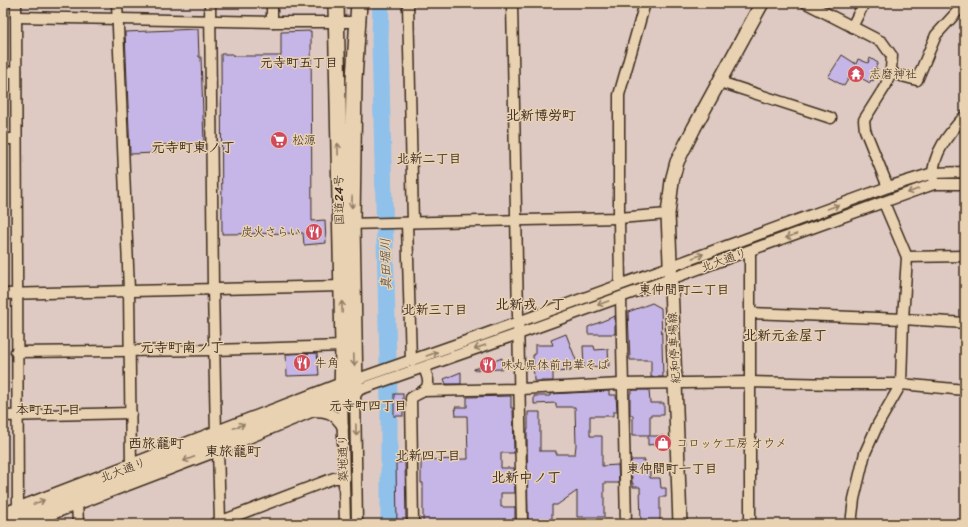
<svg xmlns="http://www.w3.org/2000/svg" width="968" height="527" font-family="Sriracha,'Klee One',sans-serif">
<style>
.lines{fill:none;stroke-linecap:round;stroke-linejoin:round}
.river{stroke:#8fc1eb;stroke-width:17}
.building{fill:#c5b6e7;stroke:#3b2a1e}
.minor-casing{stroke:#3b2a1e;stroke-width:13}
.major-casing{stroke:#3b2a1e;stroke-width:16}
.highway-casing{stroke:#3b2a1e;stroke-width:18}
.minor{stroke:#e9d2b2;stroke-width:10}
.major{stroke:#e9d2b2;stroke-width:13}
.highway{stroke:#e9d2b2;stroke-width:15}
.oneway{stroke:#927e68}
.labels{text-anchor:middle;stroke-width:3;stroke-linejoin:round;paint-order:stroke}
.poi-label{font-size:12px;fill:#3b2a1e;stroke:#e9d2b2;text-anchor:start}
.street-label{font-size:12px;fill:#3b2a1e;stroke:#e9d2b2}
.neighbourhood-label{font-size:13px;font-weight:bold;fill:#3b2a1e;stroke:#e9d2b2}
.water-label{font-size:13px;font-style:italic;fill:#48413d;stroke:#e9d2b2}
.quarter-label{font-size:14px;font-weight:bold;fill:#3b2a1e;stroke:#e9d2b2}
</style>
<rect width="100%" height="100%" fill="#decac2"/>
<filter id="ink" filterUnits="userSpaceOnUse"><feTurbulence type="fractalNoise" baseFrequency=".025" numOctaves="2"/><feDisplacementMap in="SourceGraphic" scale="8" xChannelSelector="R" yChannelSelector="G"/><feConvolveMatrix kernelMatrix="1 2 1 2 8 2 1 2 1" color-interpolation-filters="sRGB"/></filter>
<g filter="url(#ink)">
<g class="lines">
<path class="river" d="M381,3L380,41L389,401V524"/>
</g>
<g class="building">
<path d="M198,29L199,57H201L204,144L155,145L156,153L130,154L125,32Z"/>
<path d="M311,31L312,221L325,220L326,243L304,245L303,233L222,234L221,54H233V56H281V32Z"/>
<path d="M842,55L856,64L858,59L868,63L870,58L878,63L875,68L879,70L873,81L871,80L870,83L852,73L844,86L828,77Z"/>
<path d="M652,303L661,308L663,377H651V360H630L628,312Z"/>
<path d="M615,316V334H588V327Z"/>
<path d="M566,334L579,368H571V371L553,372V381H534L533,355H535V345H553L551,340Z"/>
<path d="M583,346H594L595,350L608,349L609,366L584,367Z"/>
<path d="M317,353L319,375L287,376L286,354Z"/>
<path d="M502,358V369L474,370V369Z"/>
<path d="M461,372V384H446L444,379Z"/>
<path d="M633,390H649L650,403H664V415H650V435H633V415H630V394Z"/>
<path d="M609,391V395H616L617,412H613V416H590V436H602V466L618,465L619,483H604V517H577V491L557,505H552V524H528L527,430H528V412H540V451H556V454H575L576,445L575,407H556V403L534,404V396H550V394Z"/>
<rect x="394" y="394" width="9" height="22"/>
<path d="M511,396V408H513L514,453H501V468H514L515,493H501V507H515V524H423V483H421V460L468,459L467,416H456L455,407H467V397Z"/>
<path d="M648,436H664V443L648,445Z"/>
<path d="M631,460H645V467H650V478H660L661,488H666V497H660V524H641L640,487H633V483H632Z"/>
<path d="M405,462L406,524H397L396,463Z"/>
</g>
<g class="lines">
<g class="minor-casing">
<g id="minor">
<path d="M16,3L18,515"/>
<path d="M117,3L129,290L131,467"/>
<path d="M210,3L213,288L216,435"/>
<path d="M408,3L413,222"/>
<path d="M512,3L522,524"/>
<path d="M806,3L882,42L892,56L891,69L886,85L864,120L865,130L888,187"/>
<path d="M16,17L272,22H358"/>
<path d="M272,22V3"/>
<path d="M852,27L864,3"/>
<path d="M3,72H16"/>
<path d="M890,73L917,80L936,35L965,3"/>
<path d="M720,82L831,118"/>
<path d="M3,139H16"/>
<path d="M933,178C932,154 949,133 965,116"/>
<path d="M407,223L411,361"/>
<path d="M346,224L619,218L668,214"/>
<path d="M750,251V524"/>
<path d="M907,257L965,256"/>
<path d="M620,284L619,218V95L645,3"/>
<path d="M3,294L341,286"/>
<path d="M621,297L626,524"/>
<path d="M751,313L903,319L965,323"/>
<path d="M16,352L214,350L343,346"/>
<path d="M355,380L469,340L888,187L933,173L965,172"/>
<path d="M423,391L520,389L622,384L750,382L838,384H901L965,390"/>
<path d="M342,397L345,524"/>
<path d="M312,411C328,411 334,413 343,427"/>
<path d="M3,416L131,413"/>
<path d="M218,448L220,522"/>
<path d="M77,501L78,524"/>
<path d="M214,524L334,478H345"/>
<path d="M357,524L355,391L518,334L917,190L934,184H965"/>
<path d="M413,524L411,398C415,395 419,394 423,391C432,385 427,376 424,368"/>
<path d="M851,524L854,499L865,453L878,424L901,384L903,319L907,257L884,203"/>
</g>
</g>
<g class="major-casing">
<path id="major" d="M680,524L675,382L668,214L672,181L677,162L694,128L762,3"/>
</g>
<g class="highway-casing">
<g id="highway">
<path d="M336,3L343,346L342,397"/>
<path d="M3,516L351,382"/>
<path d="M19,524L218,448L355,391L352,223L354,79L359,3"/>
</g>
</g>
<use href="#minor" class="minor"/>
<use href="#major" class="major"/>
<use href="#highway" class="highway"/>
</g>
<defs><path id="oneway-shaft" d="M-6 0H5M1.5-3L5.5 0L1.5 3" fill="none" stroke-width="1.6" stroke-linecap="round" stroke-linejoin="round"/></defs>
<g class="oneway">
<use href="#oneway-shaft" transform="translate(338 149) rotate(-91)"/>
<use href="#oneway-shaft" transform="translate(913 191) rotate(159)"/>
<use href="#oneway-shaft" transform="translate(352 202) rotate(91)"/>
<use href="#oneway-shaft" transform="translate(833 207) rotate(-20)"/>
<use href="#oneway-shaft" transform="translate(791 236) rotate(160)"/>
<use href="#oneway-shaft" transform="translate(698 256) rotate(-20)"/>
<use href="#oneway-shaft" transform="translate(603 303) rotate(160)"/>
<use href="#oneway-shaft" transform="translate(342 307) rotate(-92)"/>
<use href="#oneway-shaft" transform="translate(480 347) rotate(161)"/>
<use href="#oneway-shaft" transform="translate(432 354) rotate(-20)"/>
<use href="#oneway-shaft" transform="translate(354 360) rotate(88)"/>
<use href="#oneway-shaft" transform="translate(239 426) rotate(-21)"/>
<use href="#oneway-shaft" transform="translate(356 430) rotate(89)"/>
<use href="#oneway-shaft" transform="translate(189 459) rotate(159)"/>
<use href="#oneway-shaft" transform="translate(39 502) rotate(-21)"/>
</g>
</g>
<defs>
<g id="temple-disc" transform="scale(0.9)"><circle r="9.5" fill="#d1495b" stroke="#e9d2b2"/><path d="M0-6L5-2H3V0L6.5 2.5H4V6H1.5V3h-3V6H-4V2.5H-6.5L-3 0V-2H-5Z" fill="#fff"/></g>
<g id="supermarket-disc" transform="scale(0.9)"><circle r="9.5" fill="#d1495b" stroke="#e9d2b2"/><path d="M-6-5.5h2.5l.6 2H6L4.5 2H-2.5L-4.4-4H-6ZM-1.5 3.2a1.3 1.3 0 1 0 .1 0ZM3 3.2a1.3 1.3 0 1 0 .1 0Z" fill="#fff"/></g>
<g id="restaurant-disc" transform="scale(0.9)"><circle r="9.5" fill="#d1495b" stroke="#e9d2b2"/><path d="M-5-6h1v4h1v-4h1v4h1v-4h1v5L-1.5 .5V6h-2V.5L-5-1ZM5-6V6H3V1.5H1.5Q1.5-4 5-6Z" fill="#fff"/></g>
<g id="shop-disc" transform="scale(0.9)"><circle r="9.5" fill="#d1495b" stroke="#e9d2b2"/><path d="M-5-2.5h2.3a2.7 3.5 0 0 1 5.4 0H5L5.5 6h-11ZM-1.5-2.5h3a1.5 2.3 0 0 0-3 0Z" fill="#fff"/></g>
</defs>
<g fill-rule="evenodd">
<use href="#temple-disc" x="856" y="74"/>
<use href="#supermarket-disc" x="279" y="140"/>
<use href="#restaurant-disc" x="314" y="232"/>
<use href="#restaurant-disc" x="302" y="363"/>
<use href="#restaurant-disc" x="488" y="365"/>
<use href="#shop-disc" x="663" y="443"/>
</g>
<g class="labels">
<g class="poi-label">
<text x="869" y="78">志磨神社</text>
<text x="292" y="144">松源</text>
<text x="301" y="236" text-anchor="end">炭火さらい</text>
<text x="315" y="367">牛角</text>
<text x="501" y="369">味丸県体前中華そば</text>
<text x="676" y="447">コロッケ工房 オウメ</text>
</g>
<g class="street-label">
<text transform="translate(339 200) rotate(-91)" y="4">国道24号</text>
<text transform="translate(724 260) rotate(-20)" y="4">北大通り</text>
<text transform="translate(674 348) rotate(-93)" y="4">紀和停車場線</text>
<text transform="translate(343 458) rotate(-91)" y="4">築地通り</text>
<text transform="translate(123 470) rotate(-21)" y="4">北大通り</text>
</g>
<g class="neighbourhood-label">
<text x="299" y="67">元寺町五丁目</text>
<text x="429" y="163">北新二丁目</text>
<text x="684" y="294">東仲間町二丁目</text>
<text x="435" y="314">北新三丁目</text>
<text x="368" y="410">元寺町四丁目</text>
<text x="48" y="414">本町五丁目</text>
<text x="428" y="460">北新四丁目</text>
<text x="672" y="473">東仲間町一丁目</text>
</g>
<g class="water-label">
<text transform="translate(385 264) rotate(-91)" y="5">真田堀川</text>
</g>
<g class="quarter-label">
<text x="541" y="120">北新博労町</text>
<text x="193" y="152">元寺町東ノ丁</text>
<text x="530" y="309">北新戎ノ丁</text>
<text x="785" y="340">北新元金屋丁</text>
<text x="182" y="352">元寺町南ノ丁</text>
<text x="156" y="448">西旅籠町</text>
<text x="233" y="456">東旅籠町</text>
<text x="526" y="482">北新中ノ丁</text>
</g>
</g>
<rect width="968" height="527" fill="none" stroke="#e9d2b2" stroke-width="16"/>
<rect x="8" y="8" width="952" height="511" fill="none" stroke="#3b2a1e" stroke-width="1.5" filter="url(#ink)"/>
</svg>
